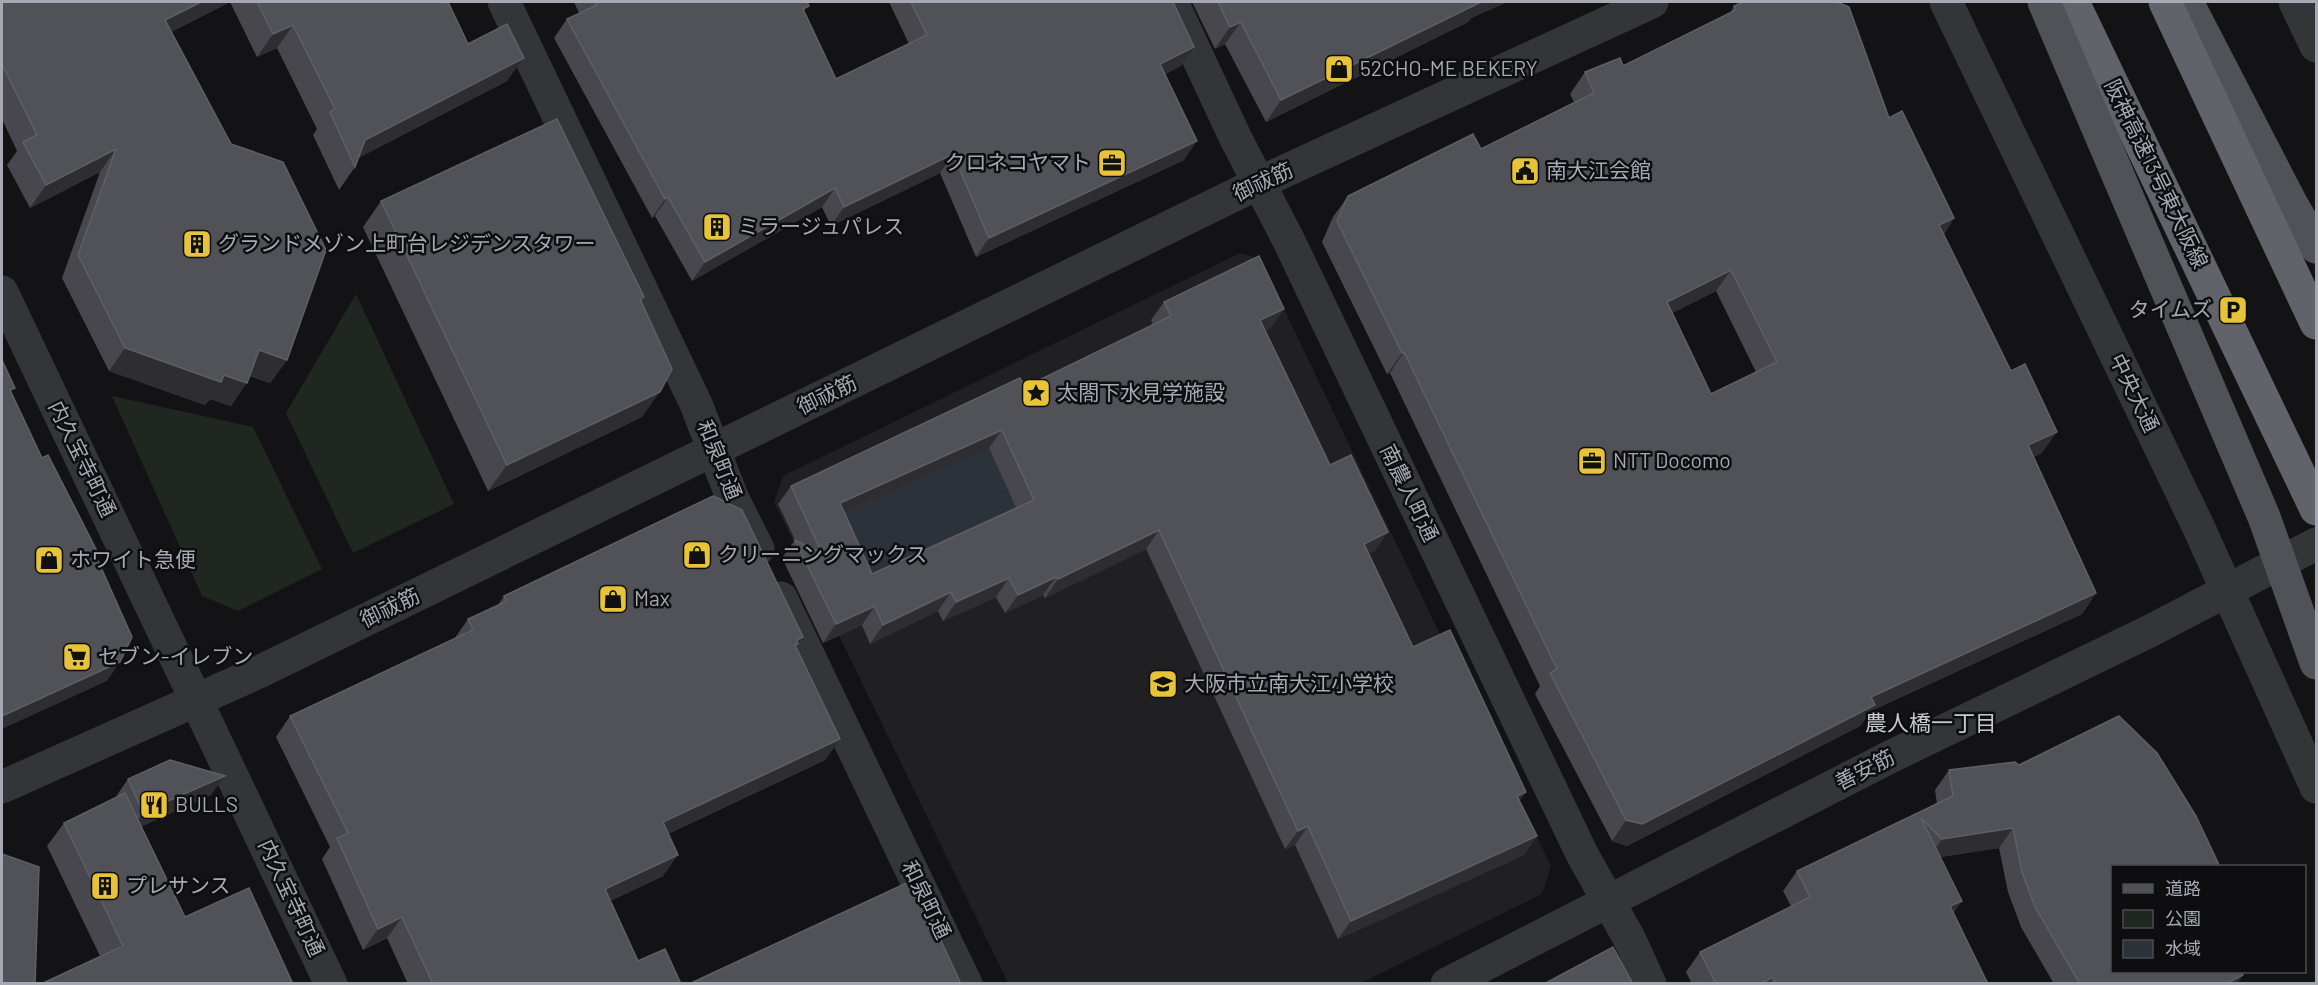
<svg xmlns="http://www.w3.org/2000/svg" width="2318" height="985" font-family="Barlow,'Noto Sans JP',sans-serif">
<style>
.built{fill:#201f22}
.green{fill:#202721}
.water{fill:#2c323a}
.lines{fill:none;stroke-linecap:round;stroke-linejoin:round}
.minor{stroke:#343539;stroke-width:33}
.tertiary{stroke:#343539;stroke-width:33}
.primary{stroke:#515158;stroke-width:33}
.motorway{stroke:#61626a;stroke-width:33}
.primary-bridge{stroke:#515158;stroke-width:33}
.wall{fill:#47474d;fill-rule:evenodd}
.shaded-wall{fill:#2e2e32}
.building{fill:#515258;stroke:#5f5f66;stroke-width:1.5;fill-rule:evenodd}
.labels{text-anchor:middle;stroke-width:5;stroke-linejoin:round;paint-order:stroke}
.poi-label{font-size:21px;fill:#a6a8b4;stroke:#0e0e10;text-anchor:start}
.street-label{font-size:21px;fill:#a6a8b4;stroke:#0e0e10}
.neighbourhood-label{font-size:22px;fill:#c6c8d1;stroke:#0e0e10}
</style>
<rect width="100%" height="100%" fill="#131315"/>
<path class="built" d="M1240,253L1260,259L1551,866L1542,894L1361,983H1008L774,502L783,476Z"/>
<g class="green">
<path d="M356,294L454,504L353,553L286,413Z"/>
<path d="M112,396L253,427L322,569L238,611L202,596Z"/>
</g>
<path class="water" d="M989,448L1021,519L859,592L827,521Z"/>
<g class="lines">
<g class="minor">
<path d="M504,2L696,404L732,497L758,549"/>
<path d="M1172,2L1236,139L1288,239L1582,854L1630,940L1650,984"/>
<path d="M2,292L331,984"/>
<path d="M781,598L966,984"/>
<path d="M1447,984L1886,759L2152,630L2316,544"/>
</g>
<g class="tertiary">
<path d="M1946,2L2198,526L2316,787"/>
<path d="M2295,2L2316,46"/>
<path d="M2,787L259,672L1259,183L1652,2"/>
</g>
<path class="primary" d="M2187,2L2290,201L2316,247"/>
<g class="motorway">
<path d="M2073,2L2316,509"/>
<path d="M2165,2L2316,323"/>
</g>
<path class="primary-bridge" d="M2044,2L2264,517L2316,663"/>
</g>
<g class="wall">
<path d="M2,2H448L468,44L507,81L358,158L355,167L339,190L313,135L317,129L277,48L257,57L230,2L171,32L287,360L270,383L250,376L231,406L210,399L205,405L109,371L62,278L100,172L30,208L7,165L17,151L2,119Z"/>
<path d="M574,2H807L804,13L836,79L909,44L889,2H1173L1181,66L1165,74L1184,160L976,257L940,173L831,226L822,207L692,281L655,216L652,218L554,38L567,19L579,13Z"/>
<path d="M1192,2H1507L1471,18L1468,22L1266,122L1225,44L1215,49Z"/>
<path d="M1734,6L1889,118L1954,218L1944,234L2042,453L2034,457L2096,593L2082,614L1871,711L1860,726L1627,846L1612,841L1535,694L1540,686L1390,373L1387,374L1322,242L1333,217L1348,196L1481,149L1574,102L1570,94L1585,72L1623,66L1730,13ZM1716,291L1756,372L1711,394L1672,313Z"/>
<path d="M381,201L644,297L641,302L642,417L488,491L363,227Z"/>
<path d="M1164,302L1271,328L1265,330L1330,465L1375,551L1368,554L1413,647L1526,792L1519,801L1537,836L1524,855L1338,939L1295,845L1285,849L1146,549L1045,598L1043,595L1005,613L996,597L943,621L938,611L870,644L862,625L823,643L782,558L795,540L778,504L791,486L1025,387L1153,325L1151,320ZM989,448L1016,508L872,574L845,513Z"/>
<path d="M504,596L796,647L840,739L825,760L668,834L663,876L610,901L638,961L681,984H408L387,938L363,950L322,859L330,847L276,737L290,716L455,638L468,619L498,605Z"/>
<path d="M1949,770L2237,984H2054L2021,927L2008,892L1999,848L1940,857L1953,913L1988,984H1692L1686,972L1700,952L1791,906L1783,891L1797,871L1937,804L1935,790Z"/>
<path d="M128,779L211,795L141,826L185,917L100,956L47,846L64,823L115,798Z"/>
</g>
<g class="shaded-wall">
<path d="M201,2H230L149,43L165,20Z"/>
<path d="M1480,2H1507L1471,18L1468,22L1266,122L1281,100Z"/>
<path d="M1241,22L1225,44L1215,49L1230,27Z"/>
<path d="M293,25L277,48L257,57L273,34Z"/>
<path d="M1194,47L1181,66L1147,83L1160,64Z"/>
<path d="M524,58L507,81L353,161L365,140Z"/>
<path d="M1197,141L1184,160L976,257L989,238Z"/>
<path d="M116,149L100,172L30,208L46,185Z"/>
<path d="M953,154L940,173L831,226L844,207Z"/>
<path d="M835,188L822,207L692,281L705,262Z"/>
<path d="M668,197L655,216L652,218L665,199Z"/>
<path d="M1954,218L1939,240V225Z"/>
<path d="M1731,270L1716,291L1652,323L1667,302Z"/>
<path d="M1284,309L1271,328L1247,339L1260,320Z"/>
<path d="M125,348L224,375L247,383L231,406L210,399L205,405L109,371Z"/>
<path d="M259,350L287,360L270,383L243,373Z"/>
<path d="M1404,352L1390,373L1387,374L1402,353Z"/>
<path d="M660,392L642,417L488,491L507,465Z"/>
<path d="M1002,430L989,448L827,521L840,503Z"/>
<path d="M2057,432L2042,453L2013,467L2028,445Z"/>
<path d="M1159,530L1146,549L1045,598L1058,579Z"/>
<path d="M1388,532L1375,551L1350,562L1364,544Z"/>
<path d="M1056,577L1043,595L1005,613L1018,595Z"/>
<path d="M1009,578L996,597L943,621L956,602Z"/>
<path d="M951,592L938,611L870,644L883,625Z"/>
<path d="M2096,593L2082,614L1871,711L1860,726L1627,846L1612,841L1626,820L1871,697Z"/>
<path d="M875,606L862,625L823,643L836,624Z"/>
<path d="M803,637L784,665L797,640Z"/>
<path d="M120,662L107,681L2,729V716Z"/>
<path d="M840,739L825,760L648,843L663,822Z"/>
<path d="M225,776L211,795L130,832L143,812Z"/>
<path d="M1526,792L1512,811L1517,796Z"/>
<path d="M1308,826L1295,845L1285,849L1298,831Z"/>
<path d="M2013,828L1999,848L1928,859L1942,839Z"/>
<path d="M1537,836L1524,855L1338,939L1351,921Z"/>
<path d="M678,855L663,876L590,910L605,889Z"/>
<path d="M1962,901L1948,921L1950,906Z"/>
<path d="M402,917L387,938L363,950L378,929Z"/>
<path d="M2243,975L2237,984H2226Z"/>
<path d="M1773,977L1769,984H1761Z"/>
</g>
<g class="building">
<path d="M2,2H201L165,20L231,144L283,162L326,250L287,360L259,350L247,383L224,375L221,382L125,348L78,255L116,149L46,185L23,142L37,135L2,64Z"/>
<path d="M257,2H448L468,44L507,24L524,58L365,140L355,167L330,112L335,109L293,25L273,34Z"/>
<path d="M595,2H807L809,6L803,9L836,79L927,35L911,2H1173L1194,47L1160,64L1197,141L989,238L953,154L844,207L835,188L705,262L668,197L665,199L567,19L597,5Z"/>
<path d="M1218,2H1481L1281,100L1241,22L1230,27Z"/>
<path d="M1743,2H1837L1849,7L1889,118L1902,111L1954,218L1939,225L2011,371L2025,364L2057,432L2028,445L2096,593L1871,697L1875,705L1642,824L1626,820L1550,673L1557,669L1404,352L1402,353L1337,221L1348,196L1473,134L1481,149L1594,93L1585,72L1620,58L1623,66L1736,10L1734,6ZM1731,270L1777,362L1711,394L1667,302Z"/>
<path d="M557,119L644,297L640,299L672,369L660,392L507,465L381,201Z"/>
<path d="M1259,256L1284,309L1260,320L1330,465L1351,455L1388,532L1364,544L1413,647L1450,630L1526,792L1517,796L1537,836L1351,921L1308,826L1298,831L1159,530L1058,579L1056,577L1018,595L1009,578L956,602L951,592L883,625L875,606L836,624L795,540L822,553L791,486L1020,378L1025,387L1171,316L1164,302ZM1002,430L1034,500L872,574L840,503Z"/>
<path d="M2,360L15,388L10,390L42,458L48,455L98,553L95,554L132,637L120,662L2,716Z"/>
<path d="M713,496L742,510L803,637L797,640L798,644L795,645L840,739L663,822L678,855L605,889L638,961L665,949L681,984H433L402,917L378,929L337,838L348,833L290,716L473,630L468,619L507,601L504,596Z"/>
<path d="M2119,716L2157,753L2196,816L2220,867H2112V972H2242L2243,975L2226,984H2080L2035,907L2022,872L2013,828L1942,839L1921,818L1962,901L1950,906L1988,984H1776L1773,977L1761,984H1716L1700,952L1810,897L1797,871L1953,796L1949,770L2015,762L2019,765Z"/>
<path d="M170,760L225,776L143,812L128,779Z"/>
<path d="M125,793L185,917L249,888L293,984H41L123,946L64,823Z"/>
<path d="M2,854L39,867L35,984H2Z"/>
<path d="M913,880L961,984H689Z"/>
<path d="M1613,947L1633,984H1544Z"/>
</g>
<defs>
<g id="shop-square" transform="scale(1.5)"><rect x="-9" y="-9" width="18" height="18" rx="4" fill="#e7c339" stroke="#0e0e10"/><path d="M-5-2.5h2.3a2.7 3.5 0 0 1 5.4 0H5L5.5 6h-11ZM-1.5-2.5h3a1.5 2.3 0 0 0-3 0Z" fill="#111"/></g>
<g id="office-square" transform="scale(1.5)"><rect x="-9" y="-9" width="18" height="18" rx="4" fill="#e7c339" stroke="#0e0e10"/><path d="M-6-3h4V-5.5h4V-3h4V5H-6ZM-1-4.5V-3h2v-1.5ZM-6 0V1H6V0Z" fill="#111"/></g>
<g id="civic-square" transform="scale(1.5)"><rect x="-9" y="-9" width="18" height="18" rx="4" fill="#e7c339" stroke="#0e0e10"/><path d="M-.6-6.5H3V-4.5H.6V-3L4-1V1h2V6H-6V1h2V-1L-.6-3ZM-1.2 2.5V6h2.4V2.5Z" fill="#111"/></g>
<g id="building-square" transform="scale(1.5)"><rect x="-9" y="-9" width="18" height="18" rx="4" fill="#e7c339" stroke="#0e0e10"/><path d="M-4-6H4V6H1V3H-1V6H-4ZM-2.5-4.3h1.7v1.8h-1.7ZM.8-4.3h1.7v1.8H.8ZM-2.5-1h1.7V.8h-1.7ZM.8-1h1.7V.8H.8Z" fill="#111"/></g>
<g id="parking-square" transform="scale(1.5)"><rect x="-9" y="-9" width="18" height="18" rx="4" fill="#e7c339" stroke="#0e0e10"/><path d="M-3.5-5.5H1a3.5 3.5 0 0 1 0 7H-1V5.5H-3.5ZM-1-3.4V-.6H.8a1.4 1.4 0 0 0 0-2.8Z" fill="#111"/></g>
<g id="sight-square" transform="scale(1.5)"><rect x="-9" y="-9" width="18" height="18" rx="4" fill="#e7c339" stroke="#0e0e10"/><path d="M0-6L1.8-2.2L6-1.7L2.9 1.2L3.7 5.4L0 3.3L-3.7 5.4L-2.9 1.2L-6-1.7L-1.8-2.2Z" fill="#111"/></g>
<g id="supermarket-square" transform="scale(1.5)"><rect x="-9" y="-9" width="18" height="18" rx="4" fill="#e7c339" stroke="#0e0e10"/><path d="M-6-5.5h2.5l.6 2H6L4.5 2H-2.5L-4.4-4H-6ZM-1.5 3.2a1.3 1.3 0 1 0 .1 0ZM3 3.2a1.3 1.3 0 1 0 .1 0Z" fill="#111"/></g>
<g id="school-square" transform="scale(1.5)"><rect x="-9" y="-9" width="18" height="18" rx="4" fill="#e7c339" stroke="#0e0e10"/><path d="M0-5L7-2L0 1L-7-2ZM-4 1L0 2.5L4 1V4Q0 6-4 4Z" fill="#111"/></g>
<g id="restaurant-square" transform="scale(1.5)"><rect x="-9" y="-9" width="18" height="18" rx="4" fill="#e7c339" stroke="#0e0e10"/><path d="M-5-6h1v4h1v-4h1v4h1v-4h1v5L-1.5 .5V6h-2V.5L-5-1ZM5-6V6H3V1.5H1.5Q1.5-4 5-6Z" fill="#111"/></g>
</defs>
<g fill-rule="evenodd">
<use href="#shop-square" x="1339" y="69"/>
<use href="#office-square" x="1112" y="163"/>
<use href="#civic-square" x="1525" y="171"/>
<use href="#building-square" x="717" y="227"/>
<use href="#building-square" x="197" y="244"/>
<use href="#parking-square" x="2233" y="310"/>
<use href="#sight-square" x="1036" y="393"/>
<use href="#office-square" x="1592" y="461"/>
<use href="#shop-square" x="697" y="555"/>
<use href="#shop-square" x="49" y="560"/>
<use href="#shop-square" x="613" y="599"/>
<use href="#supermarket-square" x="77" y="657"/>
<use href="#school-square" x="1163" y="684"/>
<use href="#restaurant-square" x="154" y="805"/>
<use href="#building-square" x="105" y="886"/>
</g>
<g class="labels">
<g class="poi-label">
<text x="1360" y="76">52CHO-ME BEKERY</text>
<text x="1091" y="170" text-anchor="end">クロネコヤマト</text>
<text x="1546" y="178">南大江会館</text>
<text x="738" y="234">ミラージュパレス</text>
<text x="218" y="251">グランドメゾン上町台レジデンスタワー</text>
<text x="2212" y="317" text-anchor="end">タイムズ</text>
<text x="1057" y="400">太閤下水見学施設</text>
<text x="1613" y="468">NTT Docomo</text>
<text x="718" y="562">クリーニングマックス</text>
<text x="70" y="567">ホワイト急便</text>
<text x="634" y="606">Max</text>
<text x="98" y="664">セブン-イレブン</text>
<text x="1184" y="691">大阪市立南大江小学校</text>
<text x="175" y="812">BULLS</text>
<text x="126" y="893">プレサンス</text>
</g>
<g class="street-label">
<text transform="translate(2156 174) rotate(64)" y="7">阪神高速13号東大阪線</text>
<text transform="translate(1263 182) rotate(-25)" y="7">御祓筋</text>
<text transform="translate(2134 393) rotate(64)" y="7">中央大通</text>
<text transform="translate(827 395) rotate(-26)" y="7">御祓筋</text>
<text transform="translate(82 459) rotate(64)" y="7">内久宝寺町通</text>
<text transform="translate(719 460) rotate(68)" y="7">和泉町通</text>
<text transform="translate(1409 493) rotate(64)" y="7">南農人町通</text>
<text transform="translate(390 608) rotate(-26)" y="7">御祓筋</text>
<text transform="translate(1865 770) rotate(-27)" y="7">善安筋</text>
<text transform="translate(291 898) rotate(65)" y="7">内久宝寺町通</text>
<text transform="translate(926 900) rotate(64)" y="7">和泉町通</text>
</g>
<g class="neighbourhood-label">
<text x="1931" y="731">農人橋一丁目</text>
</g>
</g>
<rect width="2318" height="985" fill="none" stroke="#a6a8b4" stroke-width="6"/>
<rect x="2111" y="865" width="195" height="108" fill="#0e0e10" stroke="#4b4c52" stroke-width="1.5"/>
<rect x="2123" y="884" width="30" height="9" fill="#515158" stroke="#4b4c52" stroke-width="1.5"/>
<text x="2165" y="895" font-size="18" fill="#a6a8b4">道路</text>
<rect x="2123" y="910" width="30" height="18" fill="#202721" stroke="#4b4c52" stroke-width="1.5"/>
<text x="2165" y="925" font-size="18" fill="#a6a8b4">公園</text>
<rect x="2123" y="940" width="30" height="18" fill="#2c323a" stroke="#4b4c52" stroke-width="1.5"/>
<text x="2165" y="955" font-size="18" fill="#a6a8b4">水域</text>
</svg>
